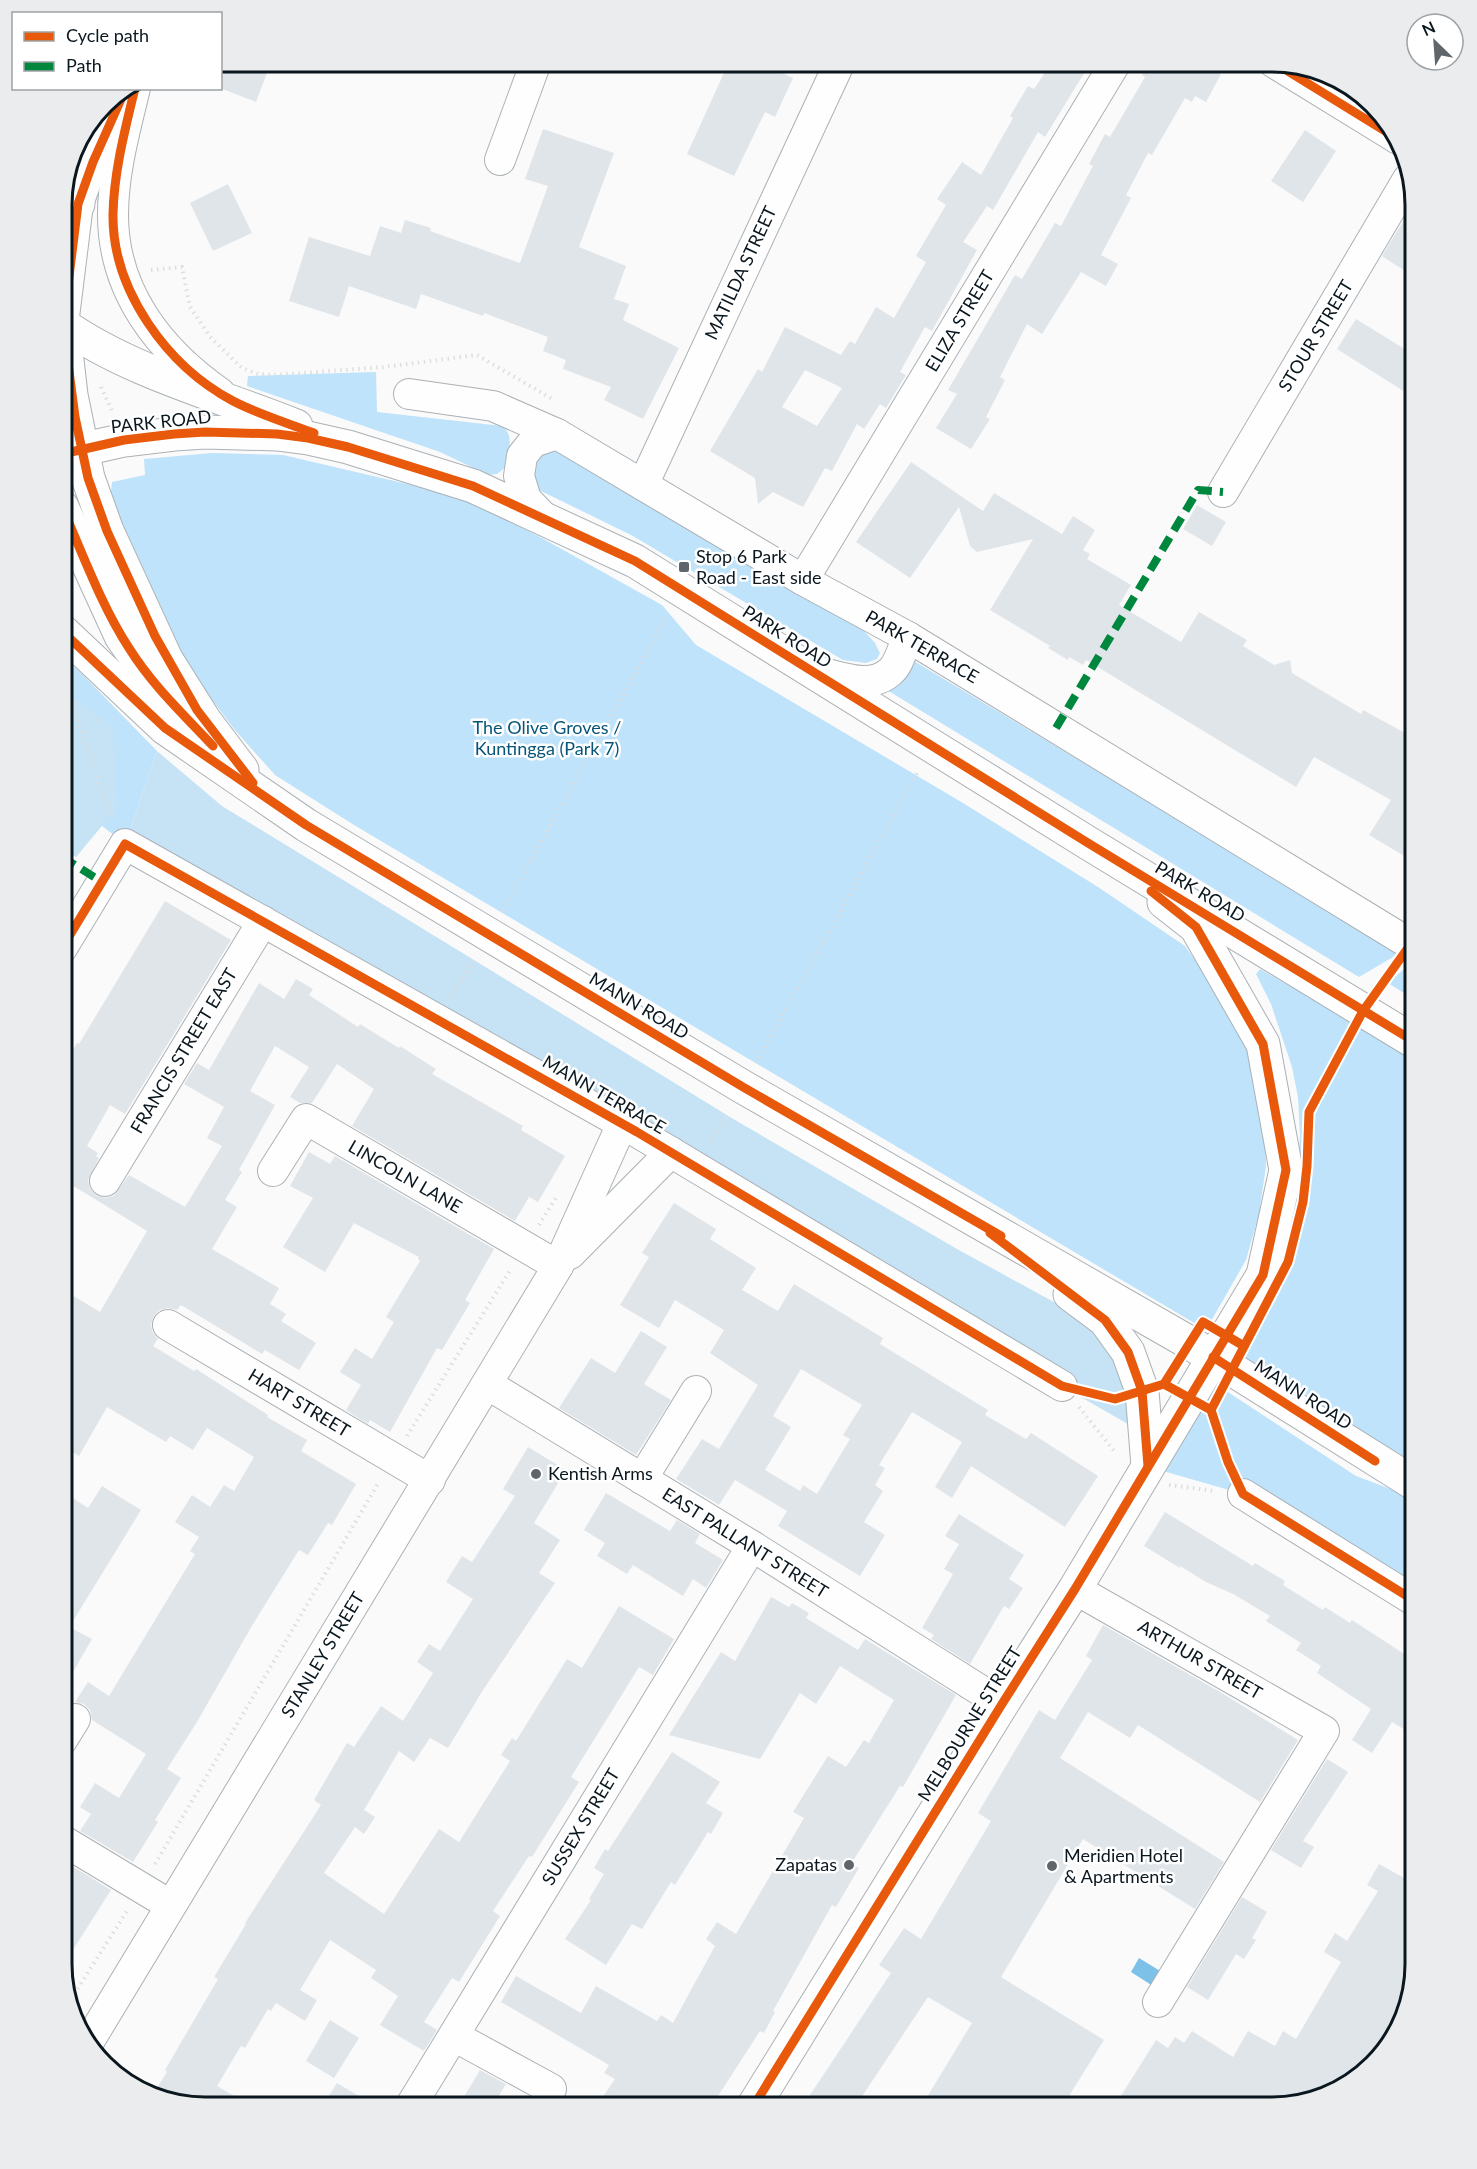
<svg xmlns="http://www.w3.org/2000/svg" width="1477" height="2169" font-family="Lato,sans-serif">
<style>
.green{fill:#bee3fb}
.forest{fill:#c6e3f6}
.water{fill:#7dc1e8}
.building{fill:#e0e5ea;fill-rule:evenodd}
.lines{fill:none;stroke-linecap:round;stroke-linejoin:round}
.minor-casing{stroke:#abb1b5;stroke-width:32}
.major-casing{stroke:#abb1b5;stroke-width:35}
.highway-casing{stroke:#abb1b5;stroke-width:35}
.path{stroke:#dddedf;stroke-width:4;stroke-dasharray:1.5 4.5;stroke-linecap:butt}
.minor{stroke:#fefefe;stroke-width:30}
.major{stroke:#fefefe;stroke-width:33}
.highway{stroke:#fefefe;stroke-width:33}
.quiet{stroke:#00873e;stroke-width:8;stroke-dasharray:15 8;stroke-linecap:butt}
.cycleway-casing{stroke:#fff;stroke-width:13}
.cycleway{stroke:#e8590c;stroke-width:9}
.poi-dot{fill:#5e666c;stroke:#fff;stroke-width:2}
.labels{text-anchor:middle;stroke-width:5;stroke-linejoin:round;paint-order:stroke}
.street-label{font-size:18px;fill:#0a171f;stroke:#fff}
.poi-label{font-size:18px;fill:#0a171f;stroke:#fff;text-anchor:start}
.park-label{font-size:18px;fill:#07567a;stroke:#fff}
.rim{fill:none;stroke:#0a171f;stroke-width:3}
</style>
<rect width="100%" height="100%" fill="#fafafa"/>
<g class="green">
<path d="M376,372L377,412L502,426C515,435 508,452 507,466L497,474L488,475L440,452L247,386L248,376Z"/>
<path d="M561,448L864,631L875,643L880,653L877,659L866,663L843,660L631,535L539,490L531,478L530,454Z"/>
<path d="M212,453L283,455L463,497L540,537L662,605L696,645L963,803L1098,887L1185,946L1224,1001L1248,1050L1265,1132L1266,1166L1259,1214L1246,1260L1206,1330L354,825L275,775L234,729L198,681L167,628L121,526L111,492L112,482L145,475L144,459Z"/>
<path d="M62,656L83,675L157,751L125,844L101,825L76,857L67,850L62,859Z"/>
<path d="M909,658L1400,953L1359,977L877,684Z"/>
<path d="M1260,969L1415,1058V1468L1287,1381L1229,1349L1298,1173L1300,1135L1298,1097L1292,1067L1271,1004L1256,974Z"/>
<path d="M1415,969V1000L1388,983L1403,970Z"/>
<path d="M1208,1379L1356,1476L1415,1498V1589L1243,1494L1156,1469Z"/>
</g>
<g class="forest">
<path d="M62,689L113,726L117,808L76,857L67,850L62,859Z"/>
<path d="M157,751L222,806L456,949L735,1120L957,1249L1094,1324L1116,1355L1145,1434L125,844Z"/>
</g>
<path class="water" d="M1139,1958L1165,1974L1156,1988L1131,1972Z"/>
<g class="building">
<path d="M220,62H271L256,102L220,88Z"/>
<path d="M729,62H760L793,78L775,117L765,112L734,176L687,154Z"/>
<path d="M1052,62H1091L1045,137L1038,132L993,210L987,206L963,242L977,250L932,331L925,327L900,372L906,375L886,408L880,404L864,429L857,424L832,471L825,468L803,507L773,492L758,504L755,478L710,451L758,369L762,372L785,327L841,355L850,341L855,344L876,307L894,318L926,262L916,256L946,205L937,199L962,162L981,175L1013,118L1010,116L1028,86L1034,89ZM805,370L842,388L817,426L782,407Z"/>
<path d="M1150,62H1199L1221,74L1206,102L1195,96L1192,102L1185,98L1152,155L1148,153L1126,195L1131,198L1101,255L1118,264L1106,286L1081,272L1042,334L1027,324L1000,377L1005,380L986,417L990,419L971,449L936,428L957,394L948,390L1015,275L1022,279L1055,223L1061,226L1093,166L1089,164L1105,134L1110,137L1145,77L1142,75Z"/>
<path d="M543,129L614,153L579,247L626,266L614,299L629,304L623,320L679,348L643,419L604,400L611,387L563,369L566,360L543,351L548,337L484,313L483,316L421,294L416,309L349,286L339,317L289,301L309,237L370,256L380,226L401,233L405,220L431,228L430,231L520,263L548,186L525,179Z"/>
<path d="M1305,130L1336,151L1303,202L1271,181Z"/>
<path d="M228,184L252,233L213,251L190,203Z"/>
<path d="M1415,202L1416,205V278L1382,256Z"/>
<path d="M1356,319L1416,356V399L1337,349Z"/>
<path d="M911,462L983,511L994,493L1062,534L1073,516L1095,530L1083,550L1090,554L1087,559L1131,585L1119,605L1181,642L1199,612L1247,640L1243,646L1274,665L1290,660L1292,673L1361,714L1363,710L1416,739V863L1369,835L1391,800L1314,757L1296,787L1086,660L1083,665L1069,657L1068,660L1048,648L1050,646L990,610L1033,539L977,552L970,546L959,507L910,578L856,542Z"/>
<path d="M1197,505L1226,522L1212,546L1183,529Z"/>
<path d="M165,901L231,940L125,1114L110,1105L87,1146L98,1153L96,1156L99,1158L88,1180L90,1189L96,1195L105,1198L114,1196L129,1175L185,1207L222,1146L207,1138L224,1107L184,1084L197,1063L209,1070L259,983L284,999L296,979L313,989L309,995L358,1027L360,1024L399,1048L400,1046L436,1069L432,1074L523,1126L521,1130L565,1156L538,1202L529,1197L515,1221L352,1126L374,1089L337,1064L312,1103H300L290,1097L309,1067L275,1046L250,1091L275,1105L239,1170L242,1172L225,1200L237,1207L212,1249L279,1288L270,1304L286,1314L281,1321L316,1343L299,1370L265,1350L262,1354L181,1305L177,1310L168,1308L159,1310L154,1316L151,1325L153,1333L158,1339L153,1346L194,1371L196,1369L268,1415L267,1417L307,1440L301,1451L356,1484L332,1525L328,1523L308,1555L299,1550L253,1624L197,1722L167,1769L181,1778L155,1820L158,1822L133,1862L80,1831L91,1814L80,1807L95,1783L119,1798L146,1754L92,1720L90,1710L84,1704L75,1702L88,1682L109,1696L195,1554L190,1551L199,1537L175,1522L192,1495L210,1507L224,1485L234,1491L254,1457L207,1428L193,1450L170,1436L166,1442L107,1407L79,1456L62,1446V1289L100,1312L147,1231L62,1179V1068L77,1043L79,1044Z"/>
<path d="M309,1152L330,1164L335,1156L494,1249L465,1300L470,1303L442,1350L437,1348L390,1432L370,1420L368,1424L346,1410L361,1385L340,1372L355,1348L372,1359L394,1322L386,1317L420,1261L418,1259L419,1257L354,1223L325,1272L283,1247L313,1198L290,1186Z"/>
<path d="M674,1203L716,1229L710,1239L756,1268L742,1290L778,1311L794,1284L883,1338L880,1344L988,1410L985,1415L1026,1439L1031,1433L1098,1476L1065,1527L971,1466L952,1498L935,1487L962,1442L912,1412L879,1465L885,1468L875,1485L883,1491L864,1522L885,1535L860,1576L778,1526L787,1511L735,1480L719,1505L676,1479L702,1439L719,1449L758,1385L710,1353L724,1330L675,1300L659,1328L620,1305L649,1257L642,1253ZM801,1369L862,1405L843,1435L850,1439L817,1494L803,1485L800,1491L765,1470L791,1427L773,1416Z"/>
<path d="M641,1331L667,1347L644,1384L671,1400L636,1455L559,1408L591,1358L615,1373Z"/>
<path d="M528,1447L566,1470L534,1523L560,1540L539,1573L555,1583L483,1690L448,1748L430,1738L414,1762L399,1751L364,1810L375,1817L364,1834L355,1827L324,1873L384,1914L439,1829L459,1842L510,1761L501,1755L512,1738L516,1741L567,1659L582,1668L619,1606L674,1639L653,1675L639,1667L571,1777L579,1782L532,1857L529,1856L493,1911L500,1916L459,1982L452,1978L424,2022L437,2030L424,2051L380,2025L398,1996L371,1978L376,1970L330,1940L300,1990L317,2000L305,2021L276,2003L271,2011L268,2009L245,2048L241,2046L217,2086L253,2107H196L153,2094L167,2072L165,2070L218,1979L214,1977L246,1924L245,1923L321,1805L314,1800L347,1743L354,1747L381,1706L403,1721L433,1673L417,1662L429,1644L440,1651L473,1599L446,1582L462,1556L472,1562L515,1496L503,1489Z"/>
<path d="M102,1486L141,1510L62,1639V1491L88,1508Z"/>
<path d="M606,1493L670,1531L677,1520L700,1534L695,1543L723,1560L706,1588L693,1579L683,1596L633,1565L627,1574L597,1556L605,1543L584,1530Z"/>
<path d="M1165,1512L1253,1566L1255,1563L1285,1581L1283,1585L1323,1610L1325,1607L1350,1623L1352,1620L1415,1661V1736L1392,1722L1372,1753L1352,1740L1371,1709L1317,1673L1321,1666L1296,1650L1301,1643L1266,1621L1270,1616L1233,1594L1206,1582L1180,1566V1568L1144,1546Z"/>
<path d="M959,1514L1024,1555L1009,1579L1023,1588L1009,1609L1004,1606L970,1664L931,1639L934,1635L922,1628L953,1574L944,1569L959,1544L945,1536Z"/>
<path d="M771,1597L789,1607L792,1603L809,1613L806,1618L858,1650L865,1639L956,1695L903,1787L900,1786L851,1864L859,1868L836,1907L832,1905L773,2011L775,2012L764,2033L760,2031L711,2107H596L615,2079L604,2073L609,2065L501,2002L516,1976L581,2013L596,1986L657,2021L661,2015L673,2023L715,1946L706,1939L717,1922L736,1934L804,1818L793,1812L828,1756L846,1767L864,1740L869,1743L894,1700L840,1666L816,1704L800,1693L760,1759L669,1735L721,1652L735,1661Z"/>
<path d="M1103,1625L1220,1692L1298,1740L1260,1802L1138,1725L1130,1738L1088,1712L1060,1758L1224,1862L1195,1909L1083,1839L1001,1977L1104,2040L1062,2107H921L972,2023L928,1997L855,2107H802L891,1973L879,1965L904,1928L921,1939L991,1821L978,1813L1039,1710L1055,1720L1092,1660L1086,1656Z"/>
<path d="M73,1629L92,1639L62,1691V1648Z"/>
<path d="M672,1752L720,1782L706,1803L723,1813L711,1834L708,1832L675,1885L671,1882L642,1929L632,1924L606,1965L565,1939L591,1900L589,1899L604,1874L594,1868L605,1849L608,1851Z"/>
<path d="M1327,1759L1348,1772L1303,1841L1314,1847L1301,1868L1271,1850Z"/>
<path d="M1379,1864L1415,1884V1964L1396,2036L1343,2088L1272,2108L1114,2107L1156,2040L1168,2048L1175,2037L1184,2043L1192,2031L1233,2057L1248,2031L1275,2046L1283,2031L1296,2039L1341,1962L1324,1952L1335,1933L1347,1941L1378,1891L1367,1885Z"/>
<path d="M72,1866L111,1890L62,1967V1882Z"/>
<path d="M1242,1897L1267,1912L1252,1938L1256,1940L1244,1959L1236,1954L1208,2000L1187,1987Z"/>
<path d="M330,2020L359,2038L334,2078L306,2061Z"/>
<path d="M480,2070L506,2084L492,2107H458Z"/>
<path d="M337,2083L377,2107H322Z"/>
</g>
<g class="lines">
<g class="minor-casing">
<g id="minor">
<path d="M1273,62L1398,139"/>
<path d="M135,88C125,130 113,172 113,215C113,292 160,351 220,393"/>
<path d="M500,160L536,62"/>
<path d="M63,325L78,204L93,162L117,109"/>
<path d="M409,394L493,406L557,434L803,580L908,637L1415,947"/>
<path d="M643,485L840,62"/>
<path d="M1223,492L1408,179"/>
<path d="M545,519L526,499L519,476L522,456L533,442L557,434"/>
<path d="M803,580L1116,62"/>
<path d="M819,672C842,677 871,690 891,671C899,664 903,647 908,637"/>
<path d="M62,948L125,844L637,1132L1062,1386"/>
<path d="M273,1171L306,1119L558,1266"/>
<path d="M105,1181L263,921"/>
<path d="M570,1254L671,1152"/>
<path d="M168,1325L430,1480"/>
<path d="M487,1384L752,1546L1002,1704"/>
<path d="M642,1479L696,1391"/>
<path d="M1243,1494L1415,1601"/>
<path d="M1075,1589L1324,1731L1158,2002"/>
<path d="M62,1740L75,1719"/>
<path d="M62,1840L170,1905"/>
<path d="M454,2036L551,2089"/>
<path d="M88,2043L558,1266L622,1124"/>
<path d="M410,2107L752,1546"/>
</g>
</g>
<g class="major-casing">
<path id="major" d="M753,2107L1002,1704L1075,1589L1263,1275L1286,1170L1263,1044L1196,927L1164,902"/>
</g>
<g class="highway-casing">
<g id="highway">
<path d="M62,230L78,204"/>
<path d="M62,324C130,372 219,395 296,426"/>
<path d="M63,325L71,395L82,449L88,478L107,531L166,659L205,721L242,770"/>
<path d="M62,454L124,440L174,434L205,432L277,434L308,438L348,447L473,486L635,561L1088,843L1415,1042"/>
<path d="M62,507L121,636L144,669L181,712"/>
<path d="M62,631L165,728L306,825L743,1087L1190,1343L1415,1484"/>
<path d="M1070,1294L1105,1320L1128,1352L1142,1391L1148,1466"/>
</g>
</g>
<g class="path">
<path d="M151,270L182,267L190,307L211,338L242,368L258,374L274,375L384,367L477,355L554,400"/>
<path d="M101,387L113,413"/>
<path d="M696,567L705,553"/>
<path d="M62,681L70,696L102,793L115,821"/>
<path d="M503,910L667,616"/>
<path d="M451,998L474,960"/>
<path d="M756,1063L919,770"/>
<path d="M711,1144L728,1113"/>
<path d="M539,1225L557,1196"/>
<path d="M1079,1407L1114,1451"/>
<path d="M407,1436L511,1269"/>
<path d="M1169,1485L1215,1491"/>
<path d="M155,1864L379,1482"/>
<path d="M71,1999L127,1911"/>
</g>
<use href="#minor" class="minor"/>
<use href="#major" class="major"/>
<use href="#highway" class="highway"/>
<g class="quiet">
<path d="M1056,728L1198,490L1223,492"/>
<path d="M62,857L102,882"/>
</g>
<g class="cycleway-casing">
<g id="cycleway">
<path d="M1273,62L1398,139"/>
<path d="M126,88L93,162L78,204L63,325L75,417L88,478L107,531L155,636L197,710L253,783"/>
<path d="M135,88C125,130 114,171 113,214C112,290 167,366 233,401C258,414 287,423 314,433"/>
<path d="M62,454L124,440L174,434L205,432L277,434L308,438L348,447L473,486L635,561L1088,843L1415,1042"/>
<path d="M62,507C83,554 101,605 129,648C152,685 184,715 213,746"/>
<path d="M62,631L165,728L306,825L743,1087L1001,1236"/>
<path d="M62,948L125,844L637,1132L1062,1386L1115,1399L1164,1384L1203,1322L1244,1346"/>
<path d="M990,1233L1105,1320L1128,1352L1142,1391L1148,1466"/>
<path d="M1213,1357L1375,1461"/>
<path d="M1164,1384L1211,1410L1228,1462L1243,1494L1415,1601"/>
<path d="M1211,1410L1288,1262L1303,1202L1307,1166L1309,1112L1363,1011L1415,938"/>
<path d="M753,2107L1002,1704L1075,1589L1263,1275L1286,1170L1263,1044L1196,927L1151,891"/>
</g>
</g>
<use href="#cycleway" class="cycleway"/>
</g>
<g class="poi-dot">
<rect x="678" y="561" width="12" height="12" rx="3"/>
<circle cx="536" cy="1474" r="6"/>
<circle cx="849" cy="1865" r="6"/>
<circle cx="1052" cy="1866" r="6"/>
</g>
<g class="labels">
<g class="street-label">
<text transform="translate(741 273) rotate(-65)" y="6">MATILDA STREET</text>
<text transform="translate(960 321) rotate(-59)" y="6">ELIZA STREET</text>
<text transform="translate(1316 336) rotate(-59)" y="6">STOUR STREET</text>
<text transform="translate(161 422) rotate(-6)" y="6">PARK ROAD</text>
<text transform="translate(787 637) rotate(32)" y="6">PARK ROAD</text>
<text transform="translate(922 647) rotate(30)" y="6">PARK TERRACE</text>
<text transform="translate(1200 892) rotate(31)" y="6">PARK ROAD</text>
<text transform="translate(639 1006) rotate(31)" y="6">MANN ROAD</text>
<text transform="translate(184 1051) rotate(-59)" y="6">FRANCIS STREET EAST</text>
<text transform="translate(604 1095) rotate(30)" y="6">MANN TERRACE</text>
<text transform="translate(405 1177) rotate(30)" y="6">LINCOLN LANE</text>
<text transform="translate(1303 1395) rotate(33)" y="6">MANN ROAD</text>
<text transform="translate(299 1403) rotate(31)" y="6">HART STREET</text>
<text transform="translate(745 1543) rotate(32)" y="6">EAST PALLANT STREET</text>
<text transform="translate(323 1655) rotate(-59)" y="6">STANLEY STREET</text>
<text transform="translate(1200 1660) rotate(30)" y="6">ARTHUR STREET</text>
<text transform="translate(970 1724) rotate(-58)" y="6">MELBOURNE STREET</text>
<text transform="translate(581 1827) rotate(-59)" y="6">SUSSEX STREET</text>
</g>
<g class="poi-label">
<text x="696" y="563">Stop 6 Park<tspan x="696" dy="21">Road - East side</tspan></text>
<text x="548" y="1480">Kentish Arms</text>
<text x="1064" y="1862">Meridien Hotel<tspan x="1064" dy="21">&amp; Apartments</tspan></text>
<text x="837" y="1871" text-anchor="end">Zapatas</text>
</g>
<g class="park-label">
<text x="547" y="734">The Olive Groves /<tspan x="547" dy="21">Kuntingga (Park 7)</tspan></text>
</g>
</g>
<path d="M0 0H1477V2169H0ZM205 72H1272A133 133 0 0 1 1405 205V1964A133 133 0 0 1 1272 2097H205A133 133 0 0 1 72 1964V205A133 133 0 0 1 205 72Z" fill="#ebeced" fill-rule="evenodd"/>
<path class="rim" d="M205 72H1272A133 133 0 0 1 1405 205V1964A133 133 0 0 1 1272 2097H205A133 133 0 0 1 72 1964V205A133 133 0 0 1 205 72Z"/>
<rect x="12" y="12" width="210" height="78" fill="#ffffff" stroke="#9da2a5" stroke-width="1.5"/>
<rect x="24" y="32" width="30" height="9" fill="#e8590c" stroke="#9da2a5" stroke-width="1.5"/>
<text x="66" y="42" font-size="18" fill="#0a171f">Cycle path</text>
<rect x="24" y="62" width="30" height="9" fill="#00873e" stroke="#9da2a5" stroke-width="1.5"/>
<text x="66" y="72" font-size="18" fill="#0a171f">Path</text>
<g transform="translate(1435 42) rotate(335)"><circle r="28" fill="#ffffff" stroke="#9da2a5" stroke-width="1.5"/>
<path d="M0-4.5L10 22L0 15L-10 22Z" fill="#5e666c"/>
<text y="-9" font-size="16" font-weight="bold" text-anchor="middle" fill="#0a171f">N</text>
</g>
</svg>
